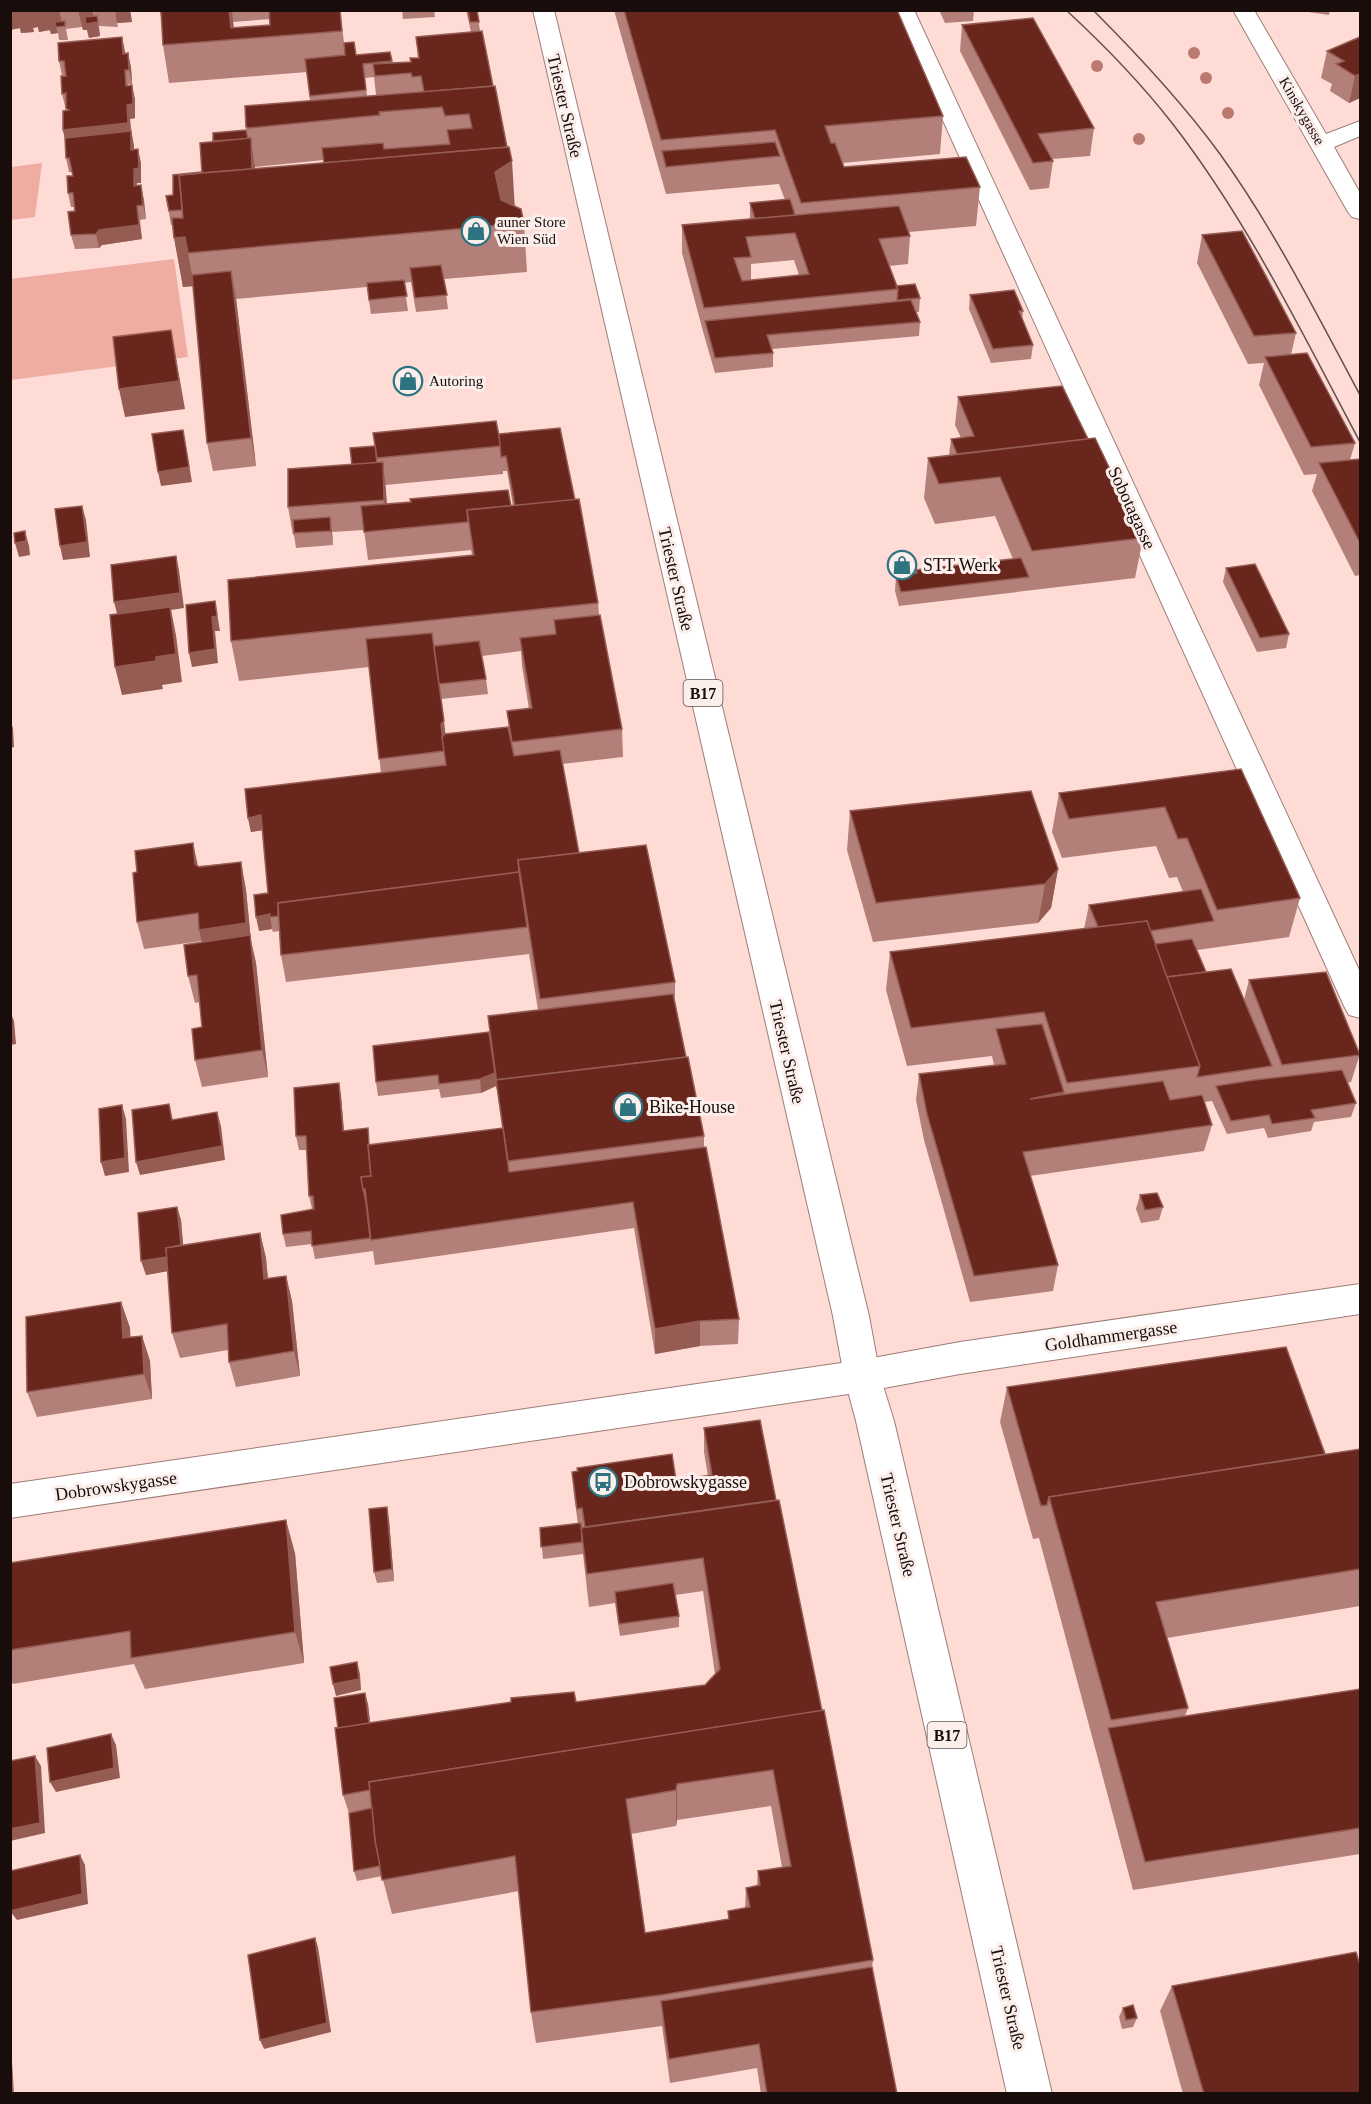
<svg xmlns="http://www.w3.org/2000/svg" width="1371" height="2104" font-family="Georgia,serif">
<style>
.green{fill:#efada2}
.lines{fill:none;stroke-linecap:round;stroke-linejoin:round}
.street-casing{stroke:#9d7d78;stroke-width:2}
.primary-casing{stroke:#9d7d78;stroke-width:2}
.street{fill:#fff;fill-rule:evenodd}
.primary{fill:#fff;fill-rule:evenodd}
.tram{stroke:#614f4c;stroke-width:1.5}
.tree{fill:#bb7970}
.wall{fill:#b38079;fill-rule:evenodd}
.shaded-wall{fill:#955c54}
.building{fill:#68261d;stroke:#955c54;stroke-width:1.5;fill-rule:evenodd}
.labels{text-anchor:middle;stroke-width:6;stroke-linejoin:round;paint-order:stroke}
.far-street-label{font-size:15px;fill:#180d0b;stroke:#fceeeb}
.far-poi-label{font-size:15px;fill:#180d0b;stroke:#fceeeb;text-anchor:start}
.shield{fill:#fceeeb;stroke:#5c504e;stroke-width:1.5}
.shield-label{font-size:16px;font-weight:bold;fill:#180d0b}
.street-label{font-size:18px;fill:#180d0b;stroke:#fceeeb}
.poi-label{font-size:18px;fill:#180d0b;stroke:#fceeeb;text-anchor:start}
</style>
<rect width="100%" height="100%" fill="#fedbd5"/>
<g class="green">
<path d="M42,163L35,217L11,220V167Z"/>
<path d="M174,259L188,357L11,380L10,279Z"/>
</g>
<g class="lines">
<g class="street-casing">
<g id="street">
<path d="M893,10H914L1360,972V1018L1349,1015L1344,1006Z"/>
<path d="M1233,10H1254L1326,134L1360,121V136L1334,147L1360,193V219L1352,217L1348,212Z"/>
<path d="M1360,1284V1314L960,1374L862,1392L10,1518V1484L862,1360L960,1342Z"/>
</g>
</g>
<g class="primary-casing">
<path id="primary" d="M533,10H554L869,1316L880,1376L894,1421L1052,2094H1007L856,1421L844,1376L833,1316Z"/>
</g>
<use href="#street" class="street"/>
<use href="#primary" class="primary"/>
<g class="tram">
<path d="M1066,10C1104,45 1140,82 1172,123C1248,221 1302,333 1360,442"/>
<path d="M1093,10C1138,55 1182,102 1220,154C1274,229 1316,313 1360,395"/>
</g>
</g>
<g class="tree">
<circle cx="1194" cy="53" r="6"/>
<circle cx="1097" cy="66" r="6"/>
<circle cx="1206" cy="78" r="6"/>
<circle cx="1228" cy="113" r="6"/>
<circle cx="1139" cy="139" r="6"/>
</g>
<g class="wall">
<path d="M10,10H130L132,22L117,23L118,27L99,26L100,36L89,38L87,30H83L82,27L66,29L68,40H59L58,33L51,34L50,30L39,32L38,27L33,28L34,32L21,33L20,28L10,30Z"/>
<path d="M159,10H340L344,43L356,55L390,52L392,63L411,62L418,58L416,37L471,32L466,10H477L480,31L514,206L524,223L527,272L444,279L448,309L416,312L411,282L404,283L408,311L371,314L367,287L236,299L256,466L213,471L207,443L193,286L183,287L172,225H171L166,196L173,195L201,173L213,141L246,130L245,106L310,101L307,72L169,83L163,45L162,20ZM270,19V25L234,28L233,22ZM374,77L376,95L367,96L365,78ZM324,160V163L255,169V167Z"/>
<path d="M402,10H434L435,17L403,19Z"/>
<path d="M614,10H897L943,116L940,154L842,163L844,167L980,187L976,226L909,232L910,236L908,264L889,266L896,286L920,298L919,312H916L920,322L919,336L772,349L773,353V367L715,373L704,335L682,253V225L750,219V203L785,200L779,184L666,194ZM794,260L799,275L751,280V264Z"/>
<path d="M939,10H974L973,21L945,23Z"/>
<path d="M1294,10H1330L1329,15Z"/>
<path d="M962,25L1094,128L1090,156L1052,159L1053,161L1049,188L1030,190L960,51Z"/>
<path d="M1360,37V98L1349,103L1330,91L1332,84L1321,78L1327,51Z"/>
<path d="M125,51V54L131,67L132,84H128V86L135,99V118L130,119L134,150L141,163V183H137V186L141,185L146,219L140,220L142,239L102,245L99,248L75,249L71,235L75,211V207H71L68,193L73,176L72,172H69L66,158L65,139L63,130L66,110L62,94L66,75H62L59,61Z"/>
<path d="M1202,235L1296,333L1291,355L1355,443L1350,460L1360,459V575L1355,576L1312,491L1317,474L1304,475L1259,385L1264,363L1248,364L1197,263Z"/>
<path d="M970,295L1023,311L1022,320L1033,345L1031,359L991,363L969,309Z"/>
<path d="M958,397L1088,439L1143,538L1135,578L899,606L895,591L896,576L916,573V570L1013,559L995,516L935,524L924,498L928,458L949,455L951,439L961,438L955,425Z"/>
<path d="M499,434L575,500L598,603L599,615L622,729L623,757L562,764L579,853L675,982V1002L686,1057L704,1136V1148L739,1319L738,1344L700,1346L655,1354L634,1228L375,1265L373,1251L315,1259L312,1244L286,1247L283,1234L312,1209L309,1196L307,1150H299L296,1136L341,1096L344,1131L370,1145L502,1128L496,1082V1086L481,1093L441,1098L439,1089L378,1096L376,1082L538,1010L529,954L286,982L281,955L279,931L273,932L272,929L259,931L268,893L262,830L251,832L248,818L381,773L369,667L239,681L231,641L472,555L471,550L368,560L364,530L332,532L333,545L296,548L294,535H293L288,507L352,465L350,448ZM503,471H507L513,506L411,502L387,504L385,485L503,474ZM521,651L522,666L529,709L507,711L509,729L445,734L441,699L488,694L486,679L482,656Z"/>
<path d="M1226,568L1289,634L1286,648L1257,652L1223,582Z"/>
<path d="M1241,769L1300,898L1289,937L1197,950L1206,972L1244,1000L1249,980L1360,1054L1351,1082L1347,1083L1356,1103L1351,1117L1314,1122L1311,1131L1268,1138L1264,1128L1227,1134L1212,1101L1204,1102L1212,1125L1204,1151L1030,1176L1058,1265L1053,1291L970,1302L924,1140L916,1100L919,1074L994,1065L992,1056L907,1066L886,990L890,952L1084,929L1089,905L1183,892L1177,877L1169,878L1156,846L1062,858L1052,832L1059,793Z"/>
<path d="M850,811L1058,869L1051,908L1038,923L873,942L847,850Z"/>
<path d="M241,862L246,890L251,941L256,963L268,1077L202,1087L195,1060L202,1027L200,1002L195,1003L188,976L202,943V941L144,949L137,922L198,866Z"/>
<path d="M1140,1195L1163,1207L1159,1220L1141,1223L1136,1209Z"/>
<path d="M177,1207L181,1220L183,1245L260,1233L266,1258L268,1278L286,1276L292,1301L300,1376L236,1387L229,1362L228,1350L180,1358L172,1333L168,1271L146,1275Z"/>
<path d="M121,1302L130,1328V1337L142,1336L150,1361L152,1399L37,1417L27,1392Z"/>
<path d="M1007,1387L1325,1454L1360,1449V1606L1167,1638L1188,1708L1185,1716L1360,1689V1854L1133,1890L1039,1538L1033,1539L1000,1422Z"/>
<path d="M704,1428L776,1500L873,1960L872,1967L897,2094H761L757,2068L670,2083L662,2026L536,2043L531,2012L519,1891L392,1914L382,1876L357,1881L354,1871L349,1813L343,1795L338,1728L368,1704L370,1723L576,1702L705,1685L715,1674L703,1591L675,1595L679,1616V1627L620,1636L615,1603L589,1607L583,1554L543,1559L540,1528L578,1524L574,1496L572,1472L676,1480L708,1476L704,1452ZM771,1806L782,1867L758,1871L757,1886L746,1888L745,1908L728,1911V1920L645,1933L631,1834L676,1826L677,1820Z"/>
<path d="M389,1520L394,1581L377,1583L374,1572Z"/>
<path d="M295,1553L304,1663L145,1689L134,1664L13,1684L10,1678V1650Z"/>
<path d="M1172,1986L1360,2094H1183L1160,2011Z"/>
<path d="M1123,2008L1137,2018L1133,2027L1122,2029L1119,2017Z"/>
</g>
<g class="shaded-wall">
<path d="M10,10H59L63,26L56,27L58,33L51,34L50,30L39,32L38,27L33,28L34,32L21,33L20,28L10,30Z"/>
<path d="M78,10H92L95,23L97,16L100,36L89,38L87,30H83Z"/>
<path d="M115,10H130L132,22L117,23Z"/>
<path d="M229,10H232L235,40L231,28Z"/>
<path d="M122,37L125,51V68L123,54Z"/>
<path d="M128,53L131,67L132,84L129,70Z"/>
<path d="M1360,74V98L1349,103L1355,76Z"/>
<path d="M132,85L135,99V118L130,119L131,137L66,144L63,130L127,105Z"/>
<path d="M131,131L134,145V164L131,150Z"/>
<path d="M251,141L255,167L258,216L254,189Z"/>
<path d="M138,149L141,163V183H137V200L134,186V169Z"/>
<path d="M512,161L515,210L499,221L495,172Z"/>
<path d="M141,185L144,200L146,219L143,205Z"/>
<path d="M137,206L142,239L102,245L99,248L96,234L99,230Z"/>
<path d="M185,237L194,286L183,287L174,238Z"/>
<path d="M231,271L236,298L256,466L251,438Z"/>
<path d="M171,330L185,409L125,417L119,389Z"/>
<path d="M183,430L192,482L161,486L158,472Z"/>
<path d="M383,462L386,490L388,528L384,500Z"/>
<path d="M82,506L86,520L90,557L63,560L60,546Z"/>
<path d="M330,517L332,532L333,545L331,531Z"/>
<path d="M25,531L29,546L30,555L19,557L15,543Z"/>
<path d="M176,556L179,570L184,608L171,610L176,635L182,682L162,685L163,689L122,695L115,667L118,617L114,602Z"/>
<path d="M215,601L220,631H215L218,663L192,667L189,653Z"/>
<path d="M10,720L13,728L14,747L10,748Z"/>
<path d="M444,721L447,749L444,752L441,724Z"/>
<path d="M261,815L264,830L251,832L248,818Z"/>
<path d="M193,843L199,871L195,864Z"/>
<path d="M241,862L246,890L251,941L256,963L268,1077L262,1050L206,958L199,930Z"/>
<path d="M1058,869L1051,908L1038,923L1045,884Z"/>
<path d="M270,914L272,929L259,931L256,917Z"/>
<path d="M10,1011L14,1021L16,1044L10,1045Z"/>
<path d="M495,1073L496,1086L481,1093L480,1079Z"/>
<path d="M339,1083L341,1096L345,1145L343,1131Z"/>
<path d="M1064,1092L1059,1119L1030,1099Z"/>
<path d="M122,1105L126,1119L129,1172L105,1176L101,1162Z"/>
<path d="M217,1112L221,1126L225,1160L140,1175L136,1162Z"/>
<path d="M177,1207L181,1220L185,1268L146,1275L141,1261Z"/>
<path d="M260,1233L266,1258L270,1304L264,1279Z"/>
<path d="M286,1276L292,1301L300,1376L294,1351Z"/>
<path d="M121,1302L130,1328L132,1363L123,1338Z"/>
<path d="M700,1321V1346L655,1354V1329Z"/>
<path d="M142,1336L150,1361L152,1399L144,1374Z"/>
<path d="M387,1507L389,1520L394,1581L392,1569Z"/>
<path d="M286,1520L295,1553L304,1663L295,1632Z"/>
<path d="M357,1662L360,1674L361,1690L336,1696L333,1684Z"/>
<path d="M365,1693L368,1704L373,1746L370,1735Z"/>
<path d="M111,1734L116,1745L120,1778L56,1792L50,1782Z"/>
<path d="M35,1756L41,1766L45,1833L10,1841V1829Z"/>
<path d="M677,1784V1820L676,1826V1790Z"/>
<path d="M80,1855L85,1865L88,1904L17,1920L10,1911Z"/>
<path d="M315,1938L318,1947L331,2032L264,2049L260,2040Z"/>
<path d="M10,2031L14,2094H10Z"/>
</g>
<g class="building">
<path d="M161,10H229L231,28L270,25L269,10H340L342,31L163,45Z"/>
<path d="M468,10H477L479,22H470Z"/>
<path d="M624,10H897L943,116L825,126L831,143H835L844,167L966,157L980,187L801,203L775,130L661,140Z"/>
<path d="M97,16L98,22L86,24L85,17Z"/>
<path d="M1033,18L1094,128L1038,134L1053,161L1033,163L962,25Z"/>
<path d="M65,21V26L56,27L55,22Z"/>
<path d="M482,31L493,86L424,92L421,76L412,77L411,73L375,76L373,64L411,62L410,58H419L416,37Z"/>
<path d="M122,37L123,54L128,53L129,70H125L126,86L132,85L133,104L127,105L128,123L63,130V111L69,110L66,108V93L62,94L61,76H66L64,61H59L58,43Z"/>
<path d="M1360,37V74L1355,76L1336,64L1344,61L1327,51Z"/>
<path d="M354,42L356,55L390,52L392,61L363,64L366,90L310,96L305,59L345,55L344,43Z"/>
<path d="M495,86L507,147L324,163L322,148L383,143L384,149L450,144L447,130L472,128L469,114L445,116L442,107L379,112L380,115L249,128L246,127L245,106Z"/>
<path d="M246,130L248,139L213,141V133Z"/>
<path d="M131,131V150L138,149L139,168L134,169V186L141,185L143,205L137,206L139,225L99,230L96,234L71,235L68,212L75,211L73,193H68L67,176H73L69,158H66L65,138Z"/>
<path d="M251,138L252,169L202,173L200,143Z"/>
<path d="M775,142L780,156L666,167L662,151Z"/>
<path d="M509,147L512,161L495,172L501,200L521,209L524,223L188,253L185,237L174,238L172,218H183L179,175Z"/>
<path d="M201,172V173L179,175L182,210L169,211L166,196L173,195V175Z"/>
<path d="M790,199L795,215L755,219L750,203Z"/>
<path d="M899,206L910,236L879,239L898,289L704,308L682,225ZM795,233L809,274L742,281L734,258L751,257L746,237Z"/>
<path d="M1242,231L1296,333L1254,336L1202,235Z"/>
<path d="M441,265L447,295L415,298L410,268Z"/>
<path d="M231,271L251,438L207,443L192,275Z"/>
<path d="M404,280L407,296L369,300L367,283Z"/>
<path d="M915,284L920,298L897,300L898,289L896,286Z"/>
<path d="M1014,290L1023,311H1019L1033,345L993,349L970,295Z"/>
<path d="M911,300L920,322L767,335L773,353L715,358L705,321Z"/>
<path d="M171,330L179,381L119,389L113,337Z"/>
<path d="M1307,353L1355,443L1311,447L1265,357Z"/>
<path d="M1062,386L1088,439L957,454L951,439L974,436L958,397Z"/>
<path d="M496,421L501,446L377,458L373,433Z"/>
<path d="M560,428L575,500L515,506L506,456L501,457L499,434Z"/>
<path d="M183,430L189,467L158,472L152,434Z"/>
<path d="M1095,438L1143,538L1032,551L1000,477L939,484L928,458Z"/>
<path d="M375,446L377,463L352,465L350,448Z"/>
<path d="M1360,459V543L1319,463Z"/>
<path d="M383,462L384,500L288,507V469Z"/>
<path d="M508,490L511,506L467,510L468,522L364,532L361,506L411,502L410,499Z"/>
<path d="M579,499L598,603L231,641L228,580L474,555L467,510Z"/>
<path d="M82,506L87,542L60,546L55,509Z"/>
<path d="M330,517L331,531L294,533L293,520Z"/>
<path d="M25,531L26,541L15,543L14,533Z"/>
<path d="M176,556L180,593L114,602L111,565Z"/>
<path d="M1021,558L1029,577L901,592L896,576L917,573L916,570Z"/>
<path d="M1255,564L1289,634L1260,638L1226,568Z"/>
<path d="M215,601L217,616L212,617L215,649L189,653L186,605Z"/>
<path d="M170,607L176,654L156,657V661L115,667L110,615Z"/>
<path d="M600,615L622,729L512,742L507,711L532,708L520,638L556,634L554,620Z"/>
<path d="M432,633L444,721L441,724L444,751L379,759L366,639Z"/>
<path d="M479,641L486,679L439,684L434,646Z"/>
<path d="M508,727L514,756L560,750L579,853L518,860L519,872L278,903V916L270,917V914L256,917L254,895L268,893L261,815L248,818L245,789L446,765L442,737L445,734Z"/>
<path d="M1241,769L1300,898L1217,910L1187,838L1178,839L1165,807L1069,819L1059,793Z"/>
<path d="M1031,791L1058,869L1045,884L876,903L850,811Z"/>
<path d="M193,843L195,864L199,867L241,862L246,923L199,930L198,913L137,922L133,873L137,872L135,851Z"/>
<path d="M646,845L675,982L540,999L518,860Z"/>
<path d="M519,872L527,927L281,955L278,903Z"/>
<path d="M1201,889L1214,921L1150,931L1147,921L1098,927L1089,905Z"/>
<path d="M1147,921L1200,1066L1067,1083L1044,1012L911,1028L890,952Z"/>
<path d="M250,935L262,1050L195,1060L192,1029L202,1027L197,975L188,976L184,945Z"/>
<path d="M1192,939L1206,972L1167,977L1155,944Z"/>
<path d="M1231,969L1272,1066L1197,1077L1200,1066L1167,977Z"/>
<path d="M1326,972L1360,1055L1282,1065L1249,980Z"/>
<path d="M673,994L686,1057L496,1080L498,1092L488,1016Z"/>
<path d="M1042,1024L1064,1092L1030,1099L1163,1081L1170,1100L1202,1095L1212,1125L1023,1152L1058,1265L974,1276L927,1114L919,1074L1006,1064L996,1029Z"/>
<path d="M489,1032L495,1073L480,1079L439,1084L438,1075L376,1082L373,1046Z"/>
<path d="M688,1057L704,1136L508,1161L496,1080Z"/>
<path d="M1342,1070L1356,1103L1311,1110L1315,1118L1272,1124L1269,1115L1231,1121L1216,1086L1254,1080Z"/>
<path d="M339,1083L343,1131L368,1128L369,1145H368L371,1176L361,1177L366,1203V1202L370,1238L312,1246L311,1231L283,1234L281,1215L314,1209L313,1196H309L306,1136H296L294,1088Z"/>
<path d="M169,1104L172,1120L217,1112L222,1146L136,1162L132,1110Z"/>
<path d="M122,1105L125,1158L101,1162L99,1109Z"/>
<path d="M503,1128L509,1172L706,1147L739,1319L700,1321L655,1329L633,1202L371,1240L365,1189L363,1190L361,1177L371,1176L368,1145Z"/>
<path d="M1157,1193L1163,1207L1145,1210L1140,1195Z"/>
<path d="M177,1207L181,1245L166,1248L167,1257L141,1261L138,1213Z"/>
<path d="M260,1233L264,1279L286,1276L294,1351L229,1362L227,1324L172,1333L166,1248Z"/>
<path d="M121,1302L123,1338L142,1336L144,1374L27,1392L26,1317Z"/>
<path d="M1286,1347L1325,1454L1049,1497L1047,1505L1041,1506L1007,1387Z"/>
<path d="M760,1420L776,1500L585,1527L582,1508L577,1509L572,1472L578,1471L577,1468L672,1454L676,1480L712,1475L704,1428Z"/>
<path d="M1360,1449V1569L1156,1602L1188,1708L1111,1720L1049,1497Z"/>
<path d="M779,1500L822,1711L369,1782L370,1790L343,1795L335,1728L511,1702V1698L574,1692L576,1702L705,1685L720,1669L703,1558L587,1574L581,1528Z"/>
<path d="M387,1507L392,1569L374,1572L369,1509Z"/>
<path d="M286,1520L295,1632L131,1658L130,1631L10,1650V1563Z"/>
<path d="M581,1523L582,1542L541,1547L540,1528Z"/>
<path d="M673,1583L679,1616L619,1624L615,1592Z"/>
<path d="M357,1662L359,1679L333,1684L330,1667Z"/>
<path d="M1360,1689V1828L1145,1862L1108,1728Z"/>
<path d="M365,1693L369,1723L338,1728L334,1698Z"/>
<path d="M824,1710L873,1960L661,1995L531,2012L515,1856L382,1880L375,1841L369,1782ZM773,1770L791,1866L758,1871L760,1885L746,1888L750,1907L728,1911L729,1919L645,1933L626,1799L676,1790L677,1784Z"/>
<path d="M111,1734L114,1768L50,1782L47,1748Z"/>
<path d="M35,1756L40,1823L10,1829V1761Z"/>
<path d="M372,1808L375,1841L380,1866L354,1871L349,1813Z"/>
<path d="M80,1855L82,1894L10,1911V1871Z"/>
<path d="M315,1938L327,2023L260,2040L248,1955Z"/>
<path d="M1356,1952L1360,1965V2094H1204L1172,1986Z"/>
<path d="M872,1967L897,2094H767L759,2044L669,2059L661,2001Z"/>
<path d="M1133,2005L1137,2018L1126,2020L1123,2008Z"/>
</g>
<defs>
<g id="shop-ring" transform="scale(1.5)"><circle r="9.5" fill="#fceeeb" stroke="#2d7480" stroke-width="1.5"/><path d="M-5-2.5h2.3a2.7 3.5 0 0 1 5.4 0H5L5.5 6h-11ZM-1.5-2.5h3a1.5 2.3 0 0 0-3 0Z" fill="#2d7480"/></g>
<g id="bus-ring" transform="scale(1.5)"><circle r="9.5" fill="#fceeeb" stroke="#2d7480" stroke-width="1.5"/><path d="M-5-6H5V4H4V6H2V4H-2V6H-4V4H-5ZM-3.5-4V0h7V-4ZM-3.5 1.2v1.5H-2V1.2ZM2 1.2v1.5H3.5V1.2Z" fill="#2d7480"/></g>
</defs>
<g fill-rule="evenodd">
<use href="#shop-ring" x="476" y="231"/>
<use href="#shop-ring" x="408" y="381"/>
<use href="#shop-ring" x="902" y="565"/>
<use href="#shop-ring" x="628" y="1107"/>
<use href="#bus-ring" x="603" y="1482"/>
</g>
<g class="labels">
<g class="far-street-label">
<text transform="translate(1302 111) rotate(60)" y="5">Kinskygasse</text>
</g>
<g class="far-poi-label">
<text x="497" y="227">auner Store<tspan x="497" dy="17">Wien Süd</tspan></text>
<text x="429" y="386">Autoring</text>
</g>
<g class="shield">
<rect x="683.5" y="680" width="39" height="26" rx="4.5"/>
<rect x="927.5" y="1722" width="39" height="26" rx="4.5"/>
</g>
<g class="shield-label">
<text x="703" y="699">B17</text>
<text x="947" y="1741">B17</text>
</g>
<g class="street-label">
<text transform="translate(565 106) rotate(77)" y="6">Triester Straße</text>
<text transform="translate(1132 508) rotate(65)" y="6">Sobotagasse</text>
<text transform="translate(676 579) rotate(77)" y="6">Triester Straße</text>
<text transform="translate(787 1052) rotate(77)" y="6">Triester Straße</text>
<text transform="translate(1111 1336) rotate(-8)" y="6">Goldhammergasse</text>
<text transform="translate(116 1486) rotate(-8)" y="6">Dobrowskygasse</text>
<text transform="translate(898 1525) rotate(77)" y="6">Triester Straße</text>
<text transform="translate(1008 1998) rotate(77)" y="6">Triester Straße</text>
</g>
<g class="poi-label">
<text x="923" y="571">STT Werk</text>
<text x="649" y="1113">Bike-House</text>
<text x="624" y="1488">Dobrowskygasse</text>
</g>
</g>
<rect width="1371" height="2104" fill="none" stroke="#180d0b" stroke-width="24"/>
</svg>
